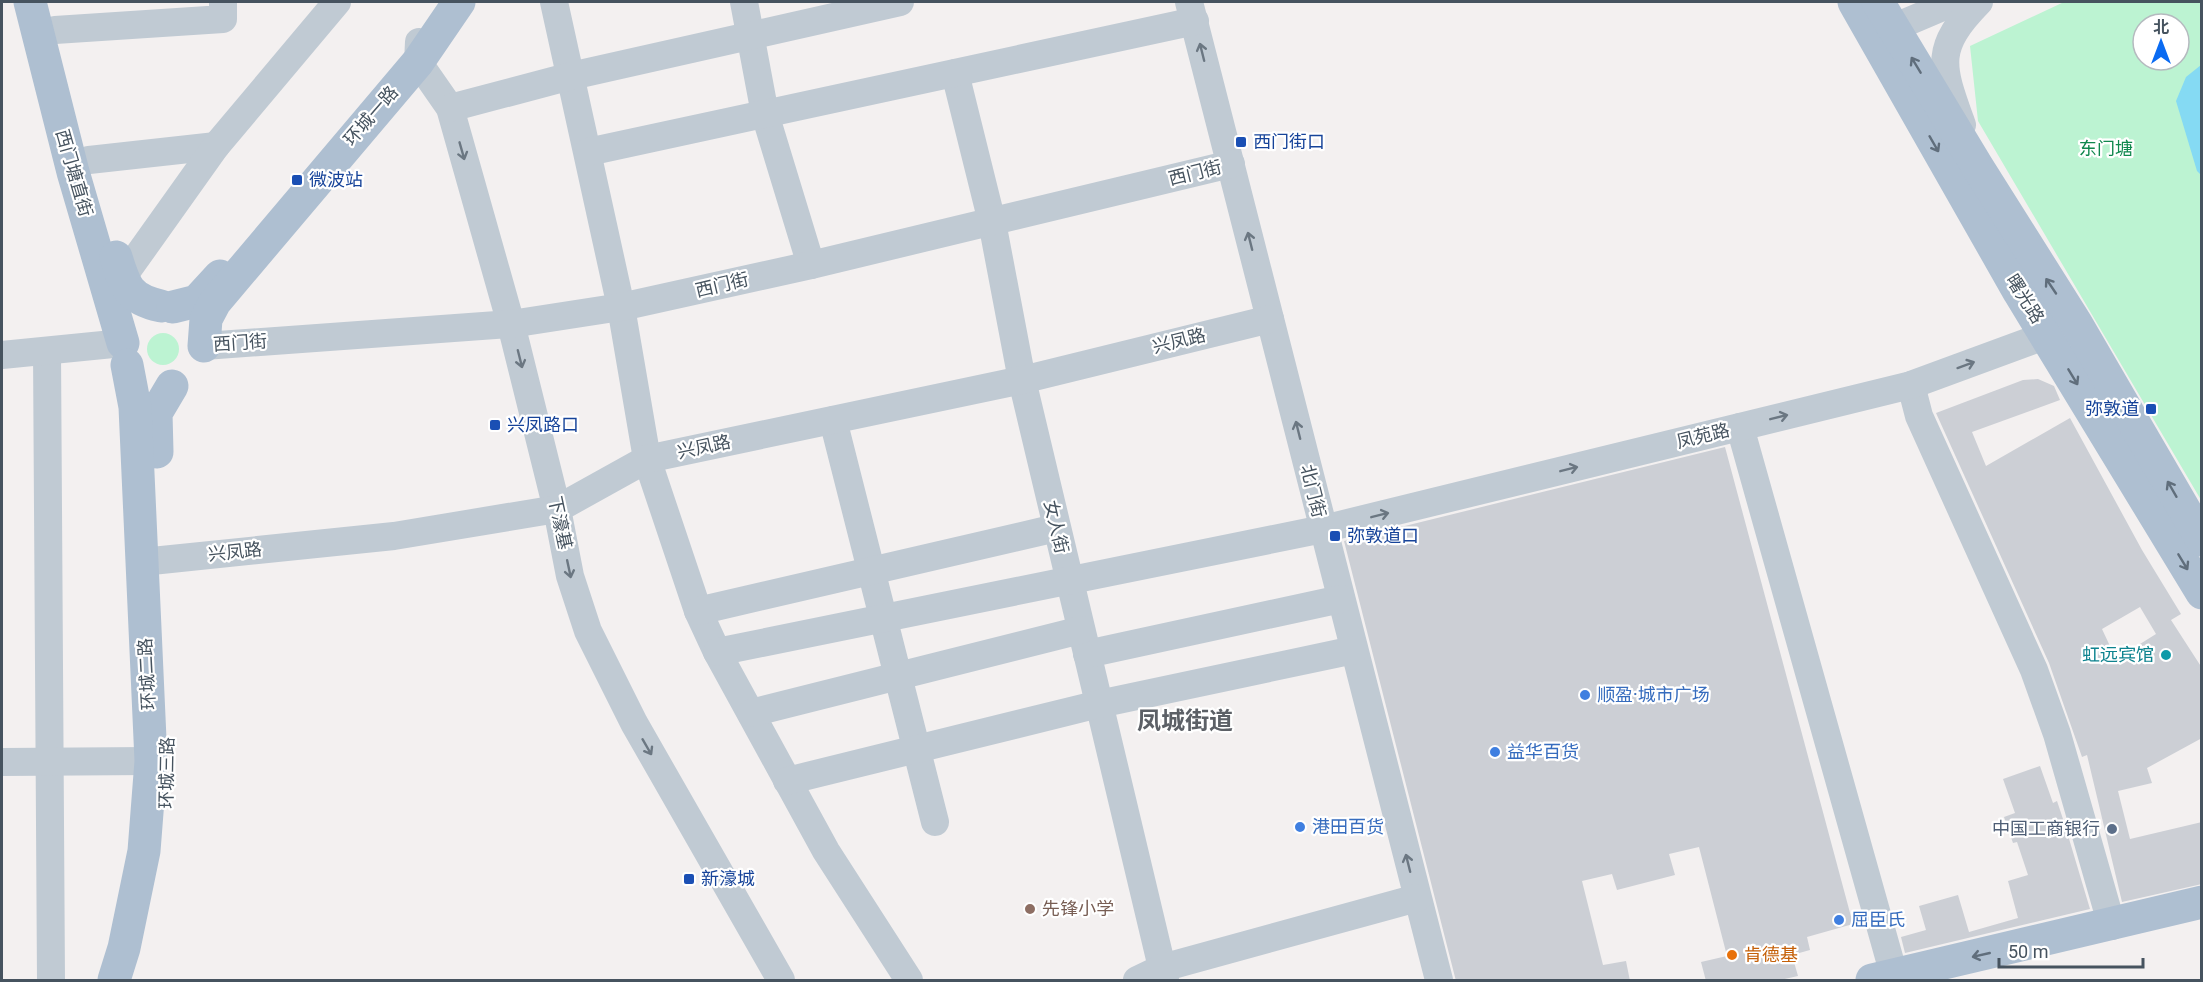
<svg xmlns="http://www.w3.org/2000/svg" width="2203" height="982" font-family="Roboto,'Noto Sans SC',sans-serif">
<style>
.green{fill:#bcf3d2;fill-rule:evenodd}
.water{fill:#85daf3}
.building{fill:#cccfd5;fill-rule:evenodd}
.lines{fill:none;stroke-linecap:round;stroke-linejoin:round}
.minor{stroke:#c0cad3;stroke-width:28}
.major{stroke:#aebfd1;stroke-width:33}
.oneway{stroke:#6b7782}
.oneway2{stroke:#606e7c}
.transit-dot{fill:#1a4fb4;stroke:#fff;stroke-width:2}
.culture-dot{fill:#0f9aa8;stroke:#fff;stroke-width:2}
.shop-dot{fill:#3f7fe0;stroke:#fff;stroke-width:2}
.service-dot{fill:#5c6f8a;stroke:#fff;stroke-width:2}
.education-dot{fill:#8d6e63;stroke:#fff;stroke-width:2}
.food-dot{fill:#e8710a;stroke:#fff;stroke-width:2}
.labels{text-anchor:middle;stroke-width:4.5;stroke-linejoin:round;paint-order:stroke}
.street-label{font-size:18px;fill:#46535f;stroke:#fff}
.transit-label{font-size:18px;fill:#164399;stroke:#fff;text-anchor:start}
.park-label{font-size:18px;fill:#10884e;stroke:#fff}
.culture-label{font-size:18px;fill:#0d838f;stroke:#fff;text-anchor:end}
.shop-label{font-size:18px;fill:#366cbe;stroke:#fff;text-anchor:start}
.service-label{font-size:18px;fill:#4e5e75;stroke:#fff;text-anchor:end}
.education-label{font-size:18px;fill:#785e54;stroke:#fff;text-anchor:start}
.food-label{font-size:18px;fill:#c56008;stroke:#fff;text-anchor:start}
.district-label{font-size:24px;font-weight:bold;fill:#5c6066;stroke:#fff}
</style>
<rect width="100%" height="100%" fill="#f3f0f0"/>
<g class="green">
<path d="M2064,2H2201V500L1978,121L1970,46ZM2143,24H2179V60H2143Z"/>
<circle cx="163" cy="349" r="16"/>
</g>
<path class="water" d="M2201,65V175L2197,171L2176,101L2186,77Z"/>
<g class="building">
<path d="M2038,379L2054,386L2060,400L1972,432L1986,466L2070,418L2142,550L2181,614L2171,620L2202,668V738L2147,768L2152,783L2118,791L2130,839L2202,822V884L2122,902L2087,755L2082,757L2049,663L1936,413L2023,380ZM2140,607L2156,634L2116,659L2102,629Z"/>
<path d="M1725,447L1853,924L1807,937L1810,950L1792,955L1798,976L1776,981H1706L1701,962L1727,956L1699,847L1669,854L1675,875L1617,890L1612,874L1582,881L1603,965L1626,961L1630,981H1456L1344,541Z"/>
<path d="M2040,766L2053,803L2057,801L2064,822L2090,909L1905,953L1901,937L1926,930L1919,906L1958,895L1969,932L2018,918L2008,881L2028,875L2017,842L2013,843L2004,817L2015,813L2003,779Z"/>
</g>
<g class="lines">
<g class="minor">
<path d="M554,2L621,307L647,459L698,611L717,652L826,851L909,980"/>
<path d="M744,2L765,114L811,265"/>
<path d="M1189,2L1439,980"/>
<path d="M55,30L223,19V2"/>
<path d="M1874,36L1954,2"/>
<path d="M419,42L418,62L450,108L511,324L557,509L570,576L588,631L634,723L781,980"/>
<path d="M955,73L992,222L1022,380L1165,980"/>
<path d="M450,108L571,76L900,2"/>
<path d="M1962,125C1941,66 1933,49 1979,2"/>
<path d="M588,152L1195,21"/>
<path d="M89,160L216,146"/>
<path d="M122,278L216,146L337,2"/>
<path d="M204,346L511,324L621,307L811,265L1231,164"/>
<path d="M47,351L51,980"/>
<path d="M2,355L123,343"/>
<path d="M1911,385L1919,416L2034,670L2057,734L2112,926"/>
<path d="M833,420L935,822"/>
<path d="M1740,427L1894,975"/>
<path d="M142,562L394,536L557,509L647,459L1022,380L1270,319"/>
<path d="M698,611L1056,528"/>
<path d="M717,652L1323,529L1911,385L2066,328"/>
<path d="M1087,654L1341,599"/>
<path d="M751,713L1081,630"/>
<path d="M2,762L151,761"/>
<path d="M787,781L1099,704L1354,650"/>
<path d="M1137,980L1162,968L1417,898"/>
</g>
<g class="major">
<path d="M30,2L73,172L123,343"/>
<path d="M1854,2L2019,292L2202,593"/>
<path d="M1878,2L1977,166L2076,323L2202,540"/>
<path d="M116,257C125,287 129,299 161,306"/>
<path d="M173,307L197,301L220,276"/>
<path d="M204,346L206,319L215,302L418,62L459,2"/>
<path d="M157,452L156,413L172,386"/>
<path d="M114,980L124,948L144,851L151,761L135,407L127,365"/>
<path d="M1872,980L2202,902"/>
</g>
</g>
<defs><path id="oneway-shaft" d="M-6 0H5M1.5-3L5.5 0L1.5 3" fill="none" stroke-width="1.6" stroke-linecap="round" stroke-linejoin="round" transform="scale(1.5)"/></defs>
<g class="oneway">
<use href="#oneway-shaft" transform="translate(1202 52) rotate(-104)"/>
<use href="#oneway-shaft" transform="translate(462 151) rotate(74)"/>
<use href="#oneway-shaft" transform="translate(1250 241) rotate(-104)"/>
<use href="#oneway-shaft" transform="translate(520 359) rotate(76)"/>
<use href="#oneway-shaft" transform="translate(1966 365) rotate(-20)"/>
<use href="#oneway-shaft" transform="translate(1779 417) rotate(-14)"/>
<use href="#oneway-shaft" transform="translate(1298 430) rotate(-104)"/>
<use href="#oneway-shaft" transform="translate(1569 469) rotate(-14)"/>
<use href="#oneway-shaft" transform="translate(1380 515) rotate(-14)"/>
<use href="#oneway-shaft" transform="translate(569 569) rotate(78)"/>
<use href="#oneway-shaft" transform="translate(647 747) rotate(60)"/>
<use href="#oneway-shaft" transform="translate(1408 863) rotate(-104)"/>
</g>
<g class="oneway2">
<use href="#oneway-shaft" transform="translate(1916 65) rotate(-121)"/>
<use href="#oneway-shaft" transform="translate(1934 144) rotate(60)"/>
<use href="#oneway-shaft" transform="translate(2051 286) rotate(-124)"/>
<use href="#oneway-shaft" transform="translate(2073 377) rotate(59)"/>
<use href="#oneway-shaft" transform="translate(2172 489) rotate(-120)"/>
<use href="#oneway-shaft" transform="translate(2183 562) rotate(59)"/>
<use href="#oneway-shaft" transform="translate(1981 955) rotate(167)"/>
</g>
<g class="transit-dot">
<rect x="1235" y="136" width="12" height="12" rx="3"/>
<rect x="291" y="174" width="12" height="12" rx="3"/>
<rect x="2145" y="403" width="12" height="12" rx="3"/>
<rect x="489" y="419" width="12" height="12" rx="3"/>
<rect x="1329" y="530" width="12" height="12" rx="3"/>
<rect x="683" y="873" width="12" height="12" rx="3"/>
</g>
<circle class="culture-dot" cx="2166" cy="655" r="6"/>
<g class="shop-dot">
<circle cx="1585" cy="695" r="6"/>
<circle cx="1495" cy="752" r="6"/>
<circle cx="1300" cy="827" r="6"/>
<circle cx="1839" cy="920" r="6"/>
</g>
<circle class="service-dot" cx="2112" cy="829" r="6"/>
<circle class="education-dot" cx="1030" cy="909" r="6"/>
<circle class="food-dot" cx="1732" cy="955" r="6"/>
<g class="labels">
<g class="street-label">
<text transform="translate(371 116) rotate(-49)" y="6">环城一路</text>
<text transform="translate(74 173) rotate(74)" y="6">西门塘直街</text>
<text transform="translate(1195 173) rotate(-14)" y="6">西门街</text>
<text transform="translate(722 285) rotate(-13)" y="6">西门街</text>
<text transform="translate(2025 299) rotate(58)" y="6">曙光路</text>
<text transform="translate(1179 341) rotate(-14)" y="6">兴凤路</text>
<text transform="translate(240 343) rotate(-4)" y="6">西门街</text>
<text transform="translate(1703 436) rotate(-14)" y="6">凤苑路</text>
<text transform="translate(704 447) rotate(-12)" y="6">兴凤路</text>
<text transform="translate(1313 491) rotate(76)" y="6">北门街</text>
<text transform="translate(560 523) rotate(78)" y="6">下濠基</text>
<text transform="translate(1056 527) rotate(77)" y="6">女人街</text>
<text transform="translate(235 552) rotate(-6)" y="6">兴凤路</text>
<text transform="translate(147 674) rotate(-93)" y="6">环城二路</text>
<text transform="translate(167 773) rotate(-89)" y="6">环城三路</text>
</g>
<g class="transit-label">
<text x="1253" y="148">西门街口</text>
<text x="309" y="186">微波站</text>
<text x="2139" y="415" text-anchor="end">弥敦道</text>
<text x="507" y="431">兴凤路口</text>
<text x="1347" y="542">弥敦道口</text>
<text x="701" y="885">新濠城</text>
</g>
<g class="park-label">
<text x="2106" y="155">东门塘</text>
</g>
<g class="culture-label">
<text x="2154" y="661">虹远宾馆</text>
</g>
<g class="shop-label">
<text x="1597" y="701">顺盈·城市广场</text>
<text x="1507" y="758">益华百货</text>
<text x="1312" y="833">港田百货</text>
<text x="1851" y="926">屈臣氏</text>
</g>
<g class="service-label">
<text x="2100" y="835">中国工商银行</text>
</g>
<g class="education-label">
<text x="1042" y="915">先锋小学</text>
</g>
<g class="food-label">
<text x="1744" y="961">肯德基</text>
</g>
<g class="district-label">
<text x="1185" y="729">凤城街道</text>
</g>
</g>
<rect width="2203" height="982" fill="none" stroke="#46535f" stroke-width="6"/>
<g transform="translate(2161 42)"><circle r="28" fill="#ffffff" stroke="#b5babf" stroke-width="1.5"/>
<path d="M0-4.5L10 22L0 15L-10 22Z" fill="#0a6bf2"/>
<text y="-9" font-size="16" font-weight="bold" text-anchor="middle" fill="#46535f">北</text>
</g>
<path d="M1999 958v9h144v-9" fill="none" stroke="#46535f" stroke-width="3"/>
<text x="2008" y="958" font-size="18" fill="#46535f" stroke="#ffffff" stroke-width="4.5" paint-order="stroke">50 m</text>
</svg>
